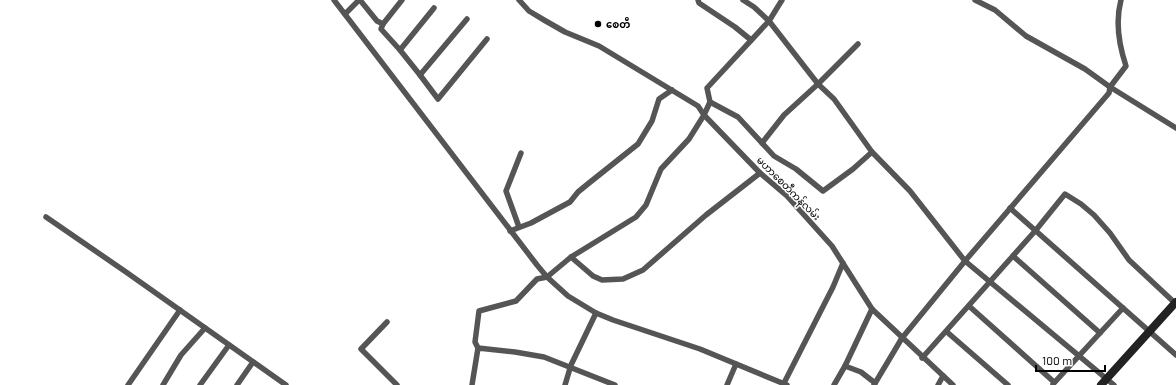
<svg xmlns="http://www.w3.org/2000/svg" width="1176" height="385" font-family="Barlow,'Noto Sans Myanmar',sans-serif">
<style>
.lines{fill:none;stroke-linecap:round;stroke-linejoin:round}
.street{stroke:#555;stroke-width:5.5}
.secondary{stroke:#222;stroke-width:8}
.poi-dot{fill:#000;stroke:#fff;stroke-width:1.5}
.labels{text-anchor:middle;stroke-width:3;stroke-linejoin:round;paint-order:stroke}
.poi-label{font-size:10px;font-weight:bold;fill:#000;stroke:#fff;text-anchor:start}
.street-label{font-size:10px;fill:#000;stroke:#fff}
</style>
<rect width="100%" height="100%" fill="#fff"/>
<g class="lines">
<g class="street">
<path d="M334,0L537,265L547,277L568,296L596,313L613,320L700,349L787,385"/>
<path d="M360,0L377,21L383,24L402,0"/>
<path d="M698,0L699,3L735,27L751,40"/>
<path d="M743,0L754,7L769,21L818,84L834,99L872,152L910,191L965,261L1114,385"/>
<path d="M782,0L769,21L707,88L710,102L704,115L760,173L787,196L832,246L872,309L953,385"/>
<path d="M975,0L995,10L1026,36L1085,69L1110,87L1176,128"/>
<path d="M345,14L359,0"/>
<path d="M383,24L381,29L400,50L434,8"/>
<path d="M400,50L420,75L467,19"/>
<path d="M420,75L438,99L487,39"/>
<path d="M710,102L738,117L774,156L796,169L823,191L853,169L872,152"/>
<path d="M762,143L784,115L818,84L858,44"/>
<path d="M1010,208L1176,355"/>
<path d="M46,217L126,272L286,385"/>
<path d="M519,227L506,191L521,153"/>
<path d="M510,231L531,223L570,202L578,192L589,183L638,144L652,121L659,99L672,90"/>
<path d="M1013,256L1100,333"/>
<path d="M571,257L593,276L602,280L623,279L643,270L706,215L760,173"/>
<path d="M969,306L1054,382"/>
<path d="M387,322L361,349L397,385"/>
<path d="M947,332L1008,385"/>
<path d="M478,348L475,342L479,311L516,301L537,279L547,277L571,257L636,217L646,205L661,169L689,139L704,115L698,106L599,46L565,32L544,20L529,11L519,0"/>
<path d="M922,358L1036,230L1065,194L1081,204L1094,215L1110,233L1129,260L1176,304"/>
<path d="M845,366L861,372L875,383"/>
<path d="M1053,384L1123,308"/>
<path d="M128,385L180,310"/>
<path d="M163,385L181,355L205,328"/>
<path d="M200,385L229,345"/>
<path d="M237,385L253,362"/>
<path d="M472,385L478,348L515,352L544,357L615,385"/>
<path d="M565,385L571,365L596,313"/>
<path d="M727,385L736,364"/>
<path d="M783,385L833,287L843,263"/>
<path d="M834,385L845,366L872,309"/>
<path d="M874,385L902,338L965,261L1109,93L1110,87L1126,66C1119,45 1115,22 1121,0"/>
<path d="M938,385L943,376"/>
</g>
<path class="secondary" d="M1101,385L1176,302"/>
</g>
<circle class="poi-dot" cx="598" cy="24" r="4"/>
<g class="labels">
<g class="poi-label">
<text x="606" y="28">စေတီ</text>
</g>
<g class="street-label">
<text transform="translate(789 188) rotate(45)" y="4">မဟာစေတီကန်လမ်း</text>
</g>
</g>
<path d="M1036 365v6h69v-6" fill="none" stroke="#000000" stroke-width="2"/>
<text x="1042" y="365" font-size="12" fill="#000000" stroke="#ffffff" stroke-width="3" paint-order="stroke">100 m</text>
</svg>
